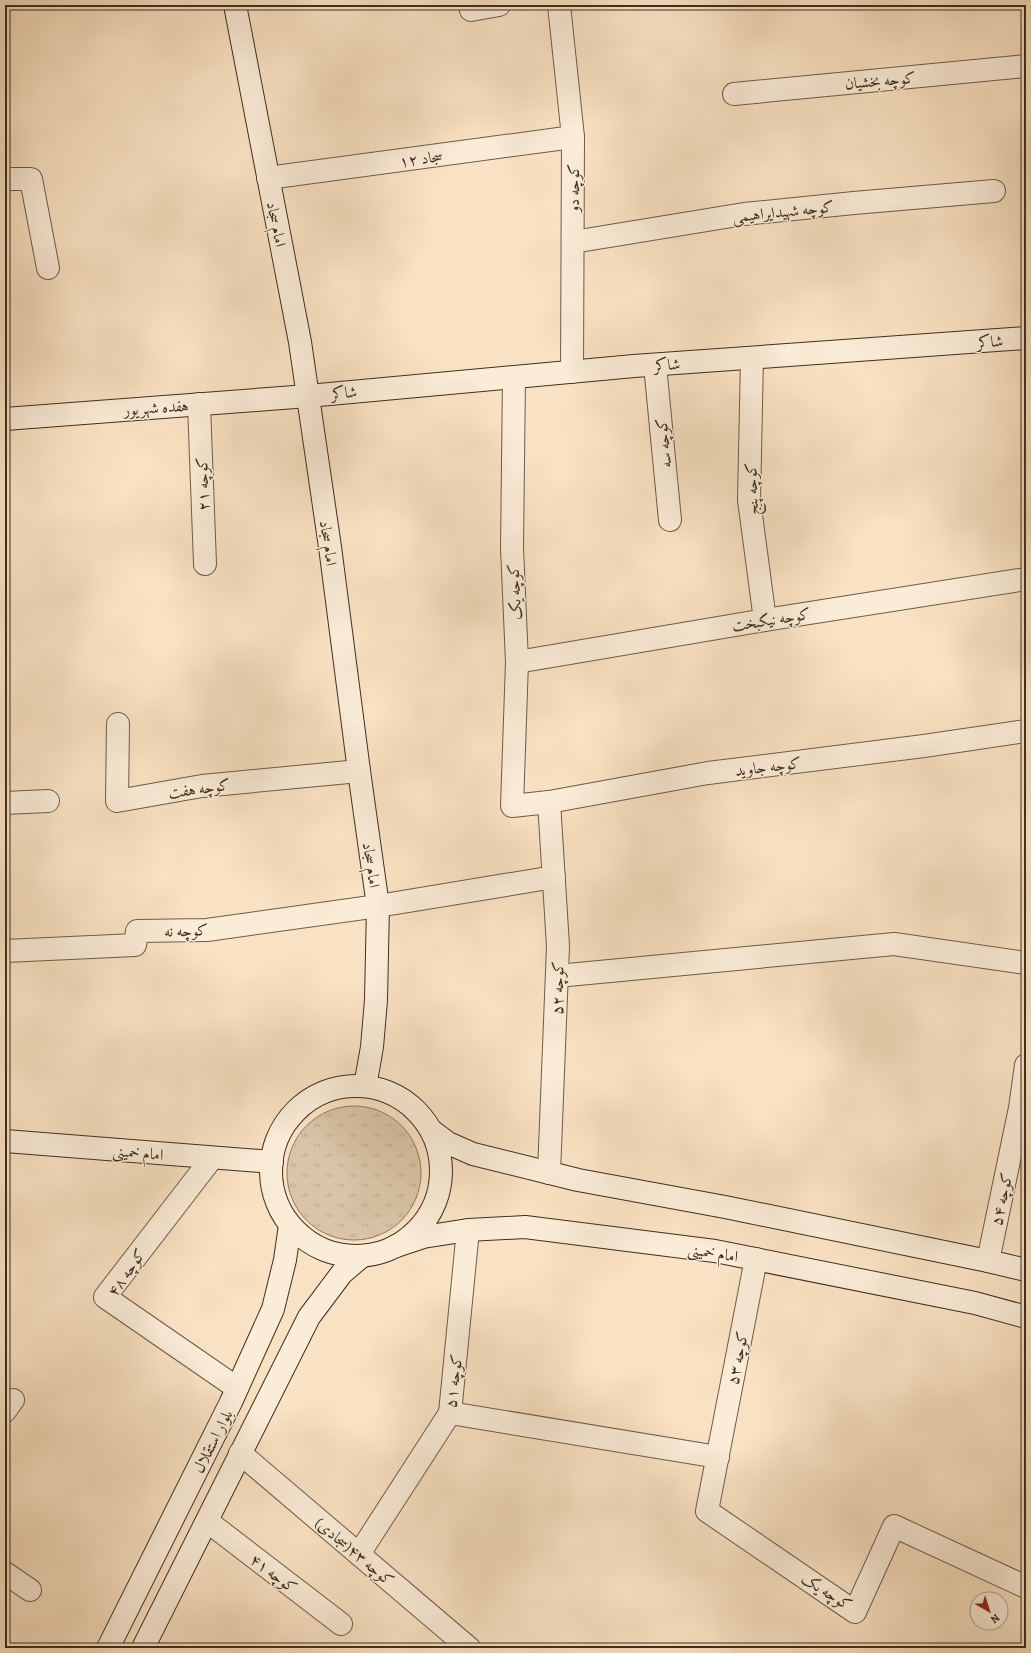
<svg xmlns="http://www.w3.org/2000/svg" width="1031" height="1653" font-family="Alegreya,Amiri,serif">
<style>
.grass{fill:url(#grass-tufts);stroke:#8c7a62}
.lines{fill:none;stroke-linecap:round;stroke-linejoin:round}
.street-casing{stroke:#6d5c47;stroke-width:24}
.secondary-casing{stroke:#3e2f1e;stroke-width:24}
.street{stroke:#fbecd8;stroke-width:22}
.secondary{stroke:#fbecd8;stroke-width:22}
.labels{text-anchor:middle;stroke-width:3;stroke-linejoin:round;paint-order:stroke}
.street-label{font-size:16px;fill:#3e2f1e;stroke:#fbecd8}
</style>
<defs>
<pattern id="grass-tufts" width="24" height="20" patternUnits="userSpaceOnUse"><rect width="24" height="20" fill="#d9c4a7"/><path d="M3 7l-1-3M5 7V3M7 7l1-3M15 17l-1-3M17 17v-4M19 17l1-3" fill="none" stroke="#bba98f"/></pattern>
</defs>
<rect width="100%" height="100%" fill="#f9e2c3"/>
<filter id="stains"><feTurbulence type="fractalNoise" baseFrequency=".005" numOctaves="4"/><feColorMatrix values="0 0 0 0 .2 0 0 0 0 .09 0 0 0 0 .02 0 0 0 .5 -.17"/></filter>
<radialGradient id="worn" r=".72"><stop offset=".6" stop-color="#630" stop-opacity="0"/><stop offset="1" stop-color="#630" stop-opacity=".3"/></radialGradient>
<circle class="grass" cx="354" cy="1173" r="67"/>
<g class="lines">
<g class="street-casing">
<g id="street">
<path d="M559,5L573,137L572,372"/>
<path d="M471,10L499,5"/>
<path d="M734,94L1026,66"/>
<path d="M268,178L573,137"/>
<path d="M5,179H31L48,268"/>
<path d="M573,242L744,214L854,203L994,191"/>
<path d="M752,358L749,500L765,620"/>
<path d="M655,365L670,520"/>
<path d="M514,377L512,548L517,662L512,806L549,802L708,773L924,746L1026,731"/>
<path d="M199,404L205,564"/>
<path d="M517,662L765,620L1026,579"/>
<path d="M118,724L117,801L202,786L359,771"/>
<path d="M549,802L558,946L549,1173"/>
<path d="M5,803L48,801"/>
<path d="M5,951L135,945L137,931L207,930L378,906L554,877"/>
<path d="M557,976L894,944L1026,963"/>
<path d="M212,1158L105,1297L237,1388"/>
<path d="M756,1259L707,1511L855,1612L894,1526L1026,1587"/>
<path d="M988,1261L1020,1108L1026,1065"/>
<path d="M5,1411L13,1400"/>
<path d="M450,1413L718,1457"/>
<path d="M240,1453L469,1648"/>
<path d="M207,1521L341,1624"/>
<path d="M359,1554L450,1413L468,1230"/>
<path d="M5,1573L30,1590"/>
</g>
</g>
<g class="secondary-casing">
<g id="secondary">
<path d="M235,5L300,342L330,547L359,771L378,906L376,1000L372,1047L365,1086"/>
<path d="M5,419L308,396L634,366L1026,338"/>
<circle cx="356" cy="1171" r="85"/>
<path d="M432,1131L448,1143L473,1154L578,1180L725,1207L988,1261L1026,1270"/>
<path d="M5,1141L272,1162"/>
<path d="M396,1246L423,1237L468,1230L525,1227L715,1251L975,1303L1026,1317"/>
<path d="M108,1648L231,1402L273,1309L285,1260L290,1225"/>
<path d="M143,1648L309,1317L342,1273L362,1256"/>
</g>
</g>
<use href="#street" class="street"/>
<use href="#secondary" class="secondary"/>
</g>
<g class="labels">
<g class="street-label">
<text transform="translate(880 80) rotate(-5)" y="6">کوچه بخشیان</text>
<text transform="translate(421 158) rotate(-8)" y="6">سجاد ۱۲</text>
<text transform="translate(573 188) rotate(-90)" y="6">کوچه دو</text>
<text transform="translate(783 211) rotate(-6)" y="6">کوچه شهیدایراهیمی</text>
<text transform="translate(277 224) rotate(79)" y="6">امام سجاد</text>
<text transform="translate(990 341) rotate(-4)" y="6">شاکر</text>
<text transform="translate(667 364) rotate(-4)" y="6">شاکر</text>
<text transform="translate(344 392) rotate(-5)" y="6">شاکر</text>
<text transform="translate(156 407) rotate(-4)" y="6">هفده شهریور</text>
<text transform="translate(663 443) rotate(-96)" y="6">کوچه سه</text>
<text transform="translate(202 484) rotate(-92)" y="6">کوچه ۲۱</text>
<text transform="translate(751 489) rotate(-92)" y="6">کوچه پنج</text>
<text transform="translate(329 543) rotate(82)" y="6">امام سجاد</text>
<text transform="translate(514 592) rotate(-93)" y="6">کوچه یک</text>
<text transform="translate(771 619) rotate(-9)" y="6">کوچه نیکبخت</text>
<text transform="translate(768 766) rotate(-7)" y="6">کوچه جاوید</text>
<text transform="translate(199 788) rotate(-8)" y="6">کوچه هفت</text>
<text transform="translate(372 865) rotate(82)" y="6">امام سجاد</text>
<text transform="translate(186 930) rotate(-2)" y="6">کوچه نه</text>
<text transform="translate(557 988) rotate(-89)" y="6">کوچه ۵۲</text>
<text transform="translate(138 1152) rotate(5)" y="6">امام خمینی</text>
<text transform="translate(1001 1199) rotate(-78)" y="6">کوچه ۵۴</text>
<text transform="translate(713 1252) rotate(9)" y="6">امام خمینی</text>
<text transform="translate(126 1272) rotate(-55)" y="6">کوچه ۴۸</text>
<text transform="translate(737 1358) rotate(-79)" y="6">کوچه ۵۳</text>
<text transform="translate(453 1381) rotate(-83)" y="6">کوچه ۵۱</text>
<text transform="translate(212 1441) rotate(-63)" y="6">بلوار استقلال</text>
<text transform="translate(355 1551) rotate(40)" y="6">کوچه ۴۳(سجادی)</text>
<text transform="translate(274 1573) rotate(37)" y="6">کوچه ۴۱</text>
<text transform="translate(827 1591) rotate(32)" y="6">کوچه یک</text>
</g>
</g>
<rect width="1031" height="1653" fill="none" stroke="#f9e2c3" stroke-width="20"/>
<rect x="6" y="6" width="1019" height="1641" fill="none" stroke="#3e2f1e" stroke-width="2"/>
<rect x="10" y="10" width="1011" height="1633" fill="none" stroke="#3e2f1e"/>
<g transform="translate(989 1611) rotate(141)"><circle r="19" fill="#fbecd8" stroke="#afa08e"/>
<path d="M0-3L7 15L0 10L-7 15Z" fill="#8f2418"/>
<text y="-6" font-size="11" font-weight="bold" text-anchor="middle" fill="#3e2f1e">N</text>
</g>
<rect width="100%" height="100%" filter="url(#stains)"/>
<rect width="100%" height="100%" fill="url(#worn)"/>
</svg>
